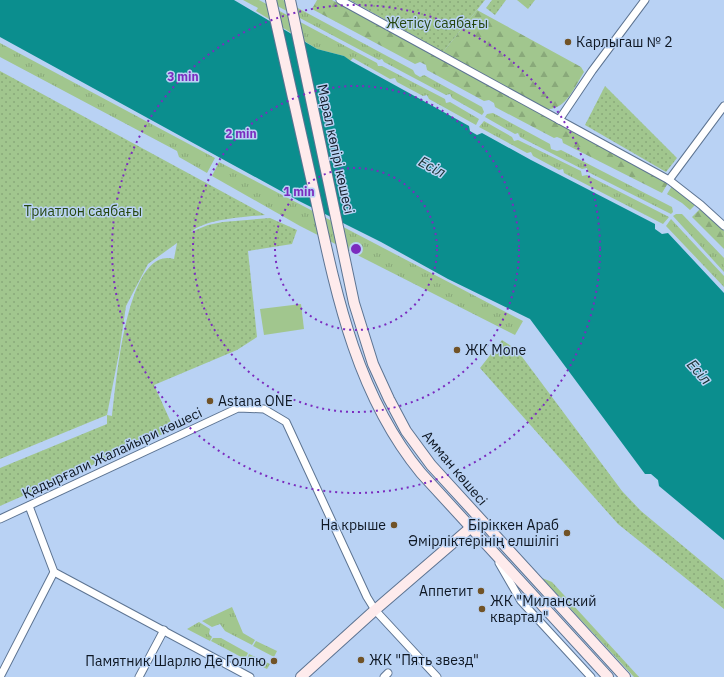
<svg xmlns="http://www.w3.org/2000/svg" width="724" height="677" font-family="'IBM Plex Sans',sans-serif">
<style>
.grass{fill:url(#grass-tufts)}
.forest{fill:url(#forest-firs)}
.park{fill:url(#park-dots);fill-rule:evenodd}
.garden{fill:#a1c68e}
.water{fill:#0b8e8e}
.lines{fill:none;stroke-linecap:round;stroke-linejoin:round}
.street-casing{stroke:#5d7492;stroke-width:9}
.secondary-casing{stroke:#5d7492;stroke-width:12}
.street{stroke:#fff;stroke-width:7}
.secondary{stroke:#feebec;stroke-width:10}
.ring{fill:none;stroke:#7b2cbf;stroke-width:2;stroke-dasharray:2 4}
.poi-dot{fill:#715327;stroke:#b9d2f4;stroke-width:1.5}
.labels{text-anchor:middle;stroke-width:3;stroke-linejoin:round;paint-order:stroke}
.park-label{font-size:14px;fill:#26470f;stroke:#b9d2f4}
.poi-label{font-size:14px;fill:#0e1723;stroke:#b9d2f4;text-anchor:start}
.street-label{font-size:14px;fill:#0e1723;stroke:#b9d2f4}
.water-label{font-size:15px;font-style:italic;fill:#193131;stroke:#b9d2f4}
.centre{fill:#7b2cbf;stroke:#b9d2f4;stroke-width:2}
.ring-label{font-size:12px;text-anchor:middle;font-weight:bold;fill:#7b2cbf;stroke:#b9d2f4;stroke-width:3;stroke-linejoin:round;paint-order:stroke}
</style>
<defs>
<pattern id="grass-tufts" width="24" height="20" patternUnits="userSpaceOnUse"><rect width="24" height="20" fill="#a1c68e"/><path d="M3 7l-1-3M5 7V3M7 7l1-3M15 17l-1-3M17 17v-4M19 17l1-3" fill="none" stroke="#89a97a"/></pattern>
<pattern id="forest-firs" width="22" height="20" patternUnits="userSpaceOnUse"><rect width="22" height="20" fill="#a1c68e"/><path d="M5 1l3.5 6h-7zM16 11l3.5 6h-7z" fill="#89a97a"/></pattern>
<pattern id="park-dots" width="8" height="8" patternUnits="userSpaceOnUse"><rect width="8" height="8" fill="#a1c68e"/><path d="M2 2h.1M6 6h.1" fill="none" stroke="#89a97a" stroke-width="1.8" stroke-linecap="round"/></pattern>
</defs>
<rect width="100%" height="100%" fill="#b9d2f4"/>
<g class="grass">
<path d="M243,0H259L377,63L378,66H382L445,99L446,103L450,102L479,119L476,125L429,99L427,95L423,96L397,82L395,78L390,79L353,58L350,61L344,56L317,49L256,11L258,8Z"/>
<path d="M266,0H283L413,70L415,74L420,77L424,75L482,107L484,112L482,115L452,98L450,94L446,95L384,62L382,59L379,60Z"/>
<path d="M517,0H535L528,9Z"/>
<path d="M0,43L215,158L207,173L179,157L177,151L0,57Z"/>
<path d="M493,113L550,144L551,149L557,151L561,150L672,207L673,212L671,214L588,172L587,168L582,169L520,137L518,133L515,134L485,117L487,114Z"/>
<path d="M484,121L512,137L514,141L518,140L581,171L582,176L587,175L669,217L663,224L564,173L563,169L559,170L533,156L531,152L527,153L479,127Z"/>
<path d="M219,162L523,321L515,335L300,226L212,176Z"/>
<path d="M672,186L695,205L690,210L682,203L667,194Z"/>
<path d="M676,214H682L724,258V272L673,216Z"/>
<path d="M671,219L724,276V287L666,226Z"/>
<path d="M542,578L552,582L639,677H634Z"/>
<path d="M232,607L243,633L255,640L252,645L225,631L220,624L212,627L202,621Z"/>
<path d="M199,622L210,629L209,634L212,637L210,641L187,629Z"/>
<path d="M213,638H221L248,653L245,659L211,641Z"/>
<path d="M256,641L277,651L274,657L253,646Z"/>
<path d="M249,654L270,664L267,669L247,659Z"/>
</g>
<g class="forest">
<path d="M317,0H332L668,183L662,193L563,143L562,139L557,137L554,138L495,107L494,103L489,100L484,101L427,70L426,65L420,62L415,64L312,9Z"/>
<path d="M477,10L581,67L584,72C575,86 566,110 547,109L443,52Z"/>
<path d="M701,208L724,231V249L692,217Z"/>
</g>
<g class="park">
<path d="M350,0H485L443,52Z"/>
<path d="M492,0H506L495,15L486,8Z"/>
<path d="M0,71L265,215C245,217 205,219 191,232L208,225L223,222L270,218L297,230L292,244L248,251L257,337L237,350L154,385L174,429L0,506V468L107,424V415L0,459ZM177,243L174,259C126,244 116,387 112,416L107,415L119,353L126,306L148,264Z"/>
<path d="M605,86L677,158L666,172L585,125Z"/>
<path d="M502,340L517,350L622,491L641,511L724,580V609L618,524L480,368Z"/>
</g>
<path class="garden" d="M301,304L304,329L264,335L260,309Z"/>
<path class="water" d="M0,0H234L317,49L344,56L351,61L469,126L470,131L477,135L482,133L531,160L655,224V229L662,234L668,233L724,293V540L659,486L658,480L651,474H645L530,319L448,279L381,242L299,201L0,37Z"/>
<g class="lines">
<g class="street-casing">
<g id="street">
<path d="M340,0L669,180L701,205L724,226"/>
<path d="M559,120L592,71L645,0"/>
<path d="M669,180L724,106"/>
<path d="M29,506L54,572L250,677"/>
<path d="M0,519L238,408L264,409L286,422L367,597L375,610L437,677"/>
<path d="M499,563L521,601L591,677"/>
<path d="M0,677L54,572"/>
<path d="M139,677L164,630"/>
<path d="M384,677L388,673"/>
</g>
</g>
<g class="secondary-casing">
<g id="secondary">
<path d="M271,0C285,65 300,130 315,196C336,293 356,394 421,473L608,677"/>
<path d="M290,0L354,303L363,332L373,364L389,399L406,431L431,465L625,677"/>
<path d="M301,677L375,610L476,523"/>
</g>
</g>
<use href="#street" class="street"/>
<use href="#secondary" class="secondary"/>
</g>
<g class="ring">
<circle cx="356" cy="249" r="81"/>
<circle cx="356" cy="249" r="163"/>
<circle cx="356" cy="249" r="244"/>
</g>
<g class="poi-dot">
<circle cx="568" cy="42" r="4"/>
<circle cx="457" cy="350" r="4"/>
<circle cx="210" cy="401" r="4"/>
<circle cx="394" cy="525" r="4"/>
<circle cx="567" cy="533" r="4"/>
<circle cx="481" cy="591" r="4"/>
<circle cx="482" cy="609" r="4"/>
<circle cx="361" cy="660" r="4"/>
<circle cx="274" cy="661" r="4"/>
</g>
<g class="labels">
<g class="park-label">
<text x="437" y="28">Жетісу саябағы</text>
<text x="83" y="216">Триатлон саябағы</text>
</g>
<g class="poi-label">
<text x="576" y="47">Карлыгаш № 2</text>
<text x="465" y="355">ЖК Mone</text>
<text x="218" y="406">Astana ONE</text>
<text x="386" y="530" text-anchor="end">На крыше</text>
<text x="559" y="530" text-anchor="end">Біріккен Араб<tspan x="559" dy="16">Әмірліктерінің елшілігі</tspan></text>
<text x="473" y="596" text-anchor="end">Аппетит</text>
<text x="490" y="606">ЖК "Миланский<tspan x="490" dy="16">квартал"</tspan></text>
<text x="369" y="665">ЖК "Пять звезд"</text>
<text x="266" y="666" text-anchor="end">Памятник Шарлю Де Голлю</text>
</g>
<g class="street-label">
<text transform="translate(336 149) rotate(78)" y="5">Марал көпірі көшесі</text>
<text transform="translate(112 453) rotate(-25)" y="5">Қадырғали Жалайыри көшесі</text>
<text transform="translate(455 468) rotate(50)" y="5">Амман көшесі</text>
</g>
<g class="water-label">
<text transform="translate(432 167) rotate(28)" y="5">Есіл</text>
<text transform="translate(699 372) rotate(48)" y="5">Есіл</text>
</g>
</g>
<circle cx="356" cy="249" r="6" class="centre"/>
<g class="ring-label">
<text x="183" y="81">3 min</text>
<text x="241" y="138">2 min</text>
<text x="299" y="196">1 min</text>
</g>
</svg>
